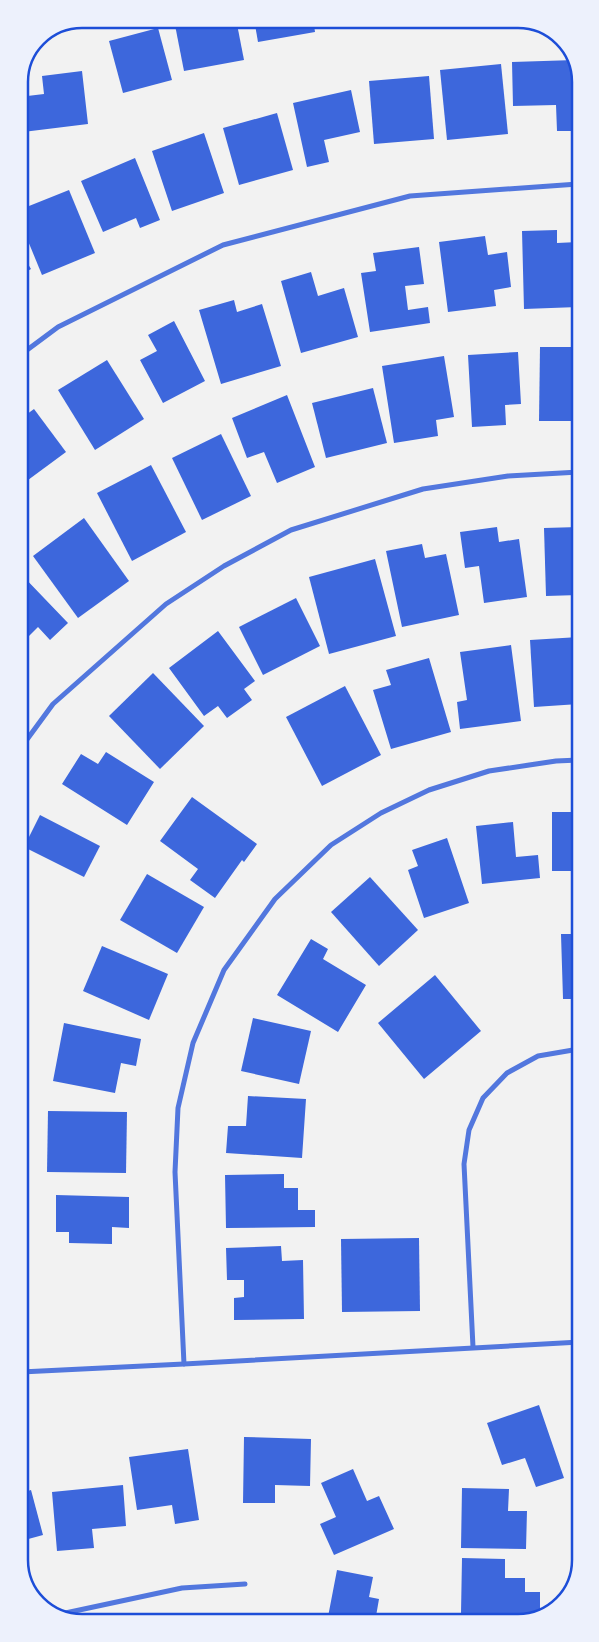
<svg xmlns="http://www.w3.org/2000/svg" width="599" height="1642" font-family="Ubuntu,sans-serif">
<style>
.building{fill:#3d67dc}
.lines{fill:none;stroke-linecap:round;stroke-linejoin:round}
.minor{stroke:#5277de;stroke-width:5}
.rim{fill:none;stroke:#1d4ed8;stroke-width:2.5}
</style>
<rect width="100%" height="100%" fill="#f2f2f2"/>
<g class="building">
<path d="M183,19H236L244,60L184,71L174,20Z"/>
<path d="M254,19H313L315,32L258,42Z"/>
<path d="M344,19H372V20L345,22Z"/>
<path d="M416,19H479V27L416,28Z"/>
<path d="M158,28L172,80L123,93L109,41Z"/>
<path d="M575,60L578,65V131H557L556,105L513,106L512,62Z"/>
<path d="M501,64L508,134L447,140L440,70Z"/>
<path d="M82,71L88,124L23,132L19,97L44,94L42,76Z"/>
<path d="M429,76L434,139L374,144L369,81Z"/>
<path d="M351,90L360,132L324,140L329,162L307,167L293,103Z"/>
<path d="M277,113L293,170L239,185L223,128Z"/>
<path d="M204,133L224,193L172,211L152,151Z"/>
<path d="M135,158L160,220L140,228L136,218L103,232L81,181Z"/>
<path d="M69,190L95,253L42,275L19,219V210Z"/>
<path d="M557,230V243L578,242V307L524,309L522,231Z"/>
<path d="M485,236L488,255L507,252L511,287L494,290L496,306L448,312L439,242Z"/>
<path d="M419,247L424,284L405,286L408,310L428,307L430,323L370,332L361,273L376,271L373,253Z"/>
<path d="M19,249L31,269L19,276Z"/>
<path d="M311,272L318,296L344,288L358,337L301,353L281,281Z"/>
<path d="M234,300L237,312L262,304L281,366L221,384L199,310Z"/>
<path d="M174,321L205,381L163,403L140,360L157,351L148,335Z"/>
<path d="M540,347H578L579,421H539Z"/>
<path d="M518,352L521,404L505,405L506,425L472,427L468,355Z"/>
<path d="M444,356L454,417L436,420L438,436L394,443L382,366Z"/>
<path d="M107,360L144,419L95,450L58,390Z"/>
<path d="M373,388L387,443L326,458L312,403Z"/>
<path d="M287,395L315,467L277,483L264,452L247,458L232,418Z"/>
<path d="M34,409L66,452L24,483L19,476V420Z"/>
<path d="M221,434L251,496L202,520L172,458Z"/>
<path d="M151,465L186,532L132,561L97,493Z"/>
<path d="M84,518L129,581L78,618L33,556Z"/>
<path d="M497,527L499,542L519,539L527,597L484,603L479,566L465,568L460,532Z"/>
<path d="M579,527V595L546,596L544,528Z"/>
<path d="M422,544L425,558L446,554L459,615L402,627L386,551Z"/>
<path d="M375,559L396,636L329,654L309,577Z"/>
<path d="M20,573L68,623L50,640L38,627L20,645Z"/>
<path d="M296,598L320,646L263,675L239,627Z"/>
<path d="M218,631L255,681L244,689L252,700L227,718L218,706L204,716L169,668Z"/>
<path d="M579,637V704L534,707L530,640Z"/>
<path d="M511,645L521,721L460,729L457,702L467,700L460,652Z"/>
<path d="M429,658L451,732L391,749L373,690L391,685L386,670Z"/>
<path d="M153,673L204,726L160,769L109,716Z"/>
<path d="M345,686L381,755L322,786L286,717Z"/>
<path d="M106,752L154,782L127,825L62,784L81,754L98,764Z"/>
<path d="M192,797L257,844L244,862L242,860L215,898L190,880L198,869L160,841Z"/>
<path d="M552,812H579V888H573V871H552Z"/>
<path d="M40,815L100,846L84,877L24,847Z"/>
<path d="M513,822L516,857L538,855L540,878L482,884L476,826Z"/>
<path d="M447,838L469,903L424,918L408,870L418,866L412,850Z"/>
<path d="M147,874L204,907L177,953L120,920Z"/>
<path d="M370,877L418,930L379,966L331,912Z"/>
<path d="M561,934H579V999H563Z"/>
<path d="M311,939L328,949L323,959L366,985L338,1032L277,995Z"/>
<path d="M102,946L168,974L149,1020L83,991Z"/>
<path d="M435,975L481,1031L424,1079L378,1023Z"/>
<path d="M253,1018L311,1031L299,1084L241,1071Z"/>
<path d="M64,1023L141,1039L136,1066L121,1063L115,1093L53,1081Z"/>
<path d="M248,1096L306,1099L302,1158L226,1153L228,1126H246Z"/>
<path d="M48,1111L127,1112L126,1173L47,1172Z"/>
<path d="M284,1174V1188H298V1210H315V1227L226,1228L225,1175Z"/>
<path d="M56,1195L129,1197V1228L112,1227V1244L69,1243V1232H56Z"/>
<path d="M419,1238L420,1311L342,1312L341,1239Z"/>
<path d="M281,1246L282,1261L303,1260L304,1319L234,1320V1298L244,1297V1280H227L226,1248Z"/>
<path d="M539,1405L564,1478L536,1487L525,1458L502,1465L487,1423Z"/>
<path d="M244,1437L311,1439L310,1486L275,1485V1503H243Z"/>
<path d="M188,1449L199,1520L175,1524L172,1505L137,1510L129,1457Z"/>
<path d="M353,1469L367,1501L379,1496L394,1529L334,1555L320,1524L336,1517L321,1483Z"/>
<path d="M123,1485L126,1526L92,1529L94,1548L57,1551L52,1492Z"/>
<path d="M462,1488L509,1489L508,1511H527L526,1549L461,1548Z"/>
<path d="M31,1490L43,1535L21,1541V1493Z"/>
<path d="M462,1558L505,1559V1578H525V1592H540V1615L461,1613Z"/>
<path d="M337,1570L373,1577L369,1597L379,1599L375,1622H327Z"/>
</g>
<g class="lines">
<g class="minor">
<path d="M19,356L58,327L223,245L410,196L578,184"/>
<path d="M20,749L53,704L166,604L224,566L291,530L423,489L508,476L579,472"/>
<path d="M473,1347L464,1164L469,1130L483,1098L507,1073L538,1056L579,1049"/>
<path d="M184,1364L175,1172L178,1108L193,1043L224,970L275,899L331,845L381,813L429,790L489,771L556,761L579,760"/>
<path d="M21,1372L184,1364L580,1342"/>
<path d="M56,1615L182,1588L245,1584"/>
</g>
</g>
<path d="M0 0H599V1642H0ZM82 28H518A54 54 0 0 1 572 82V1560A54 54 0 0 1 518 1614H82A54 54 0 0 1 28 1560V82A54 54 0 0 1 82 28Z" fill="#edf1fc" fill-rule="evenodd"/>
<path class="rim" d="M82 28H518A54 54 0 0 1 572 82V1560A54 54 0 0 1 518 1614H82A54 54 0 0 1 28 1560V82A54 54 0 0 1 82 28Z"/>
</svg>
